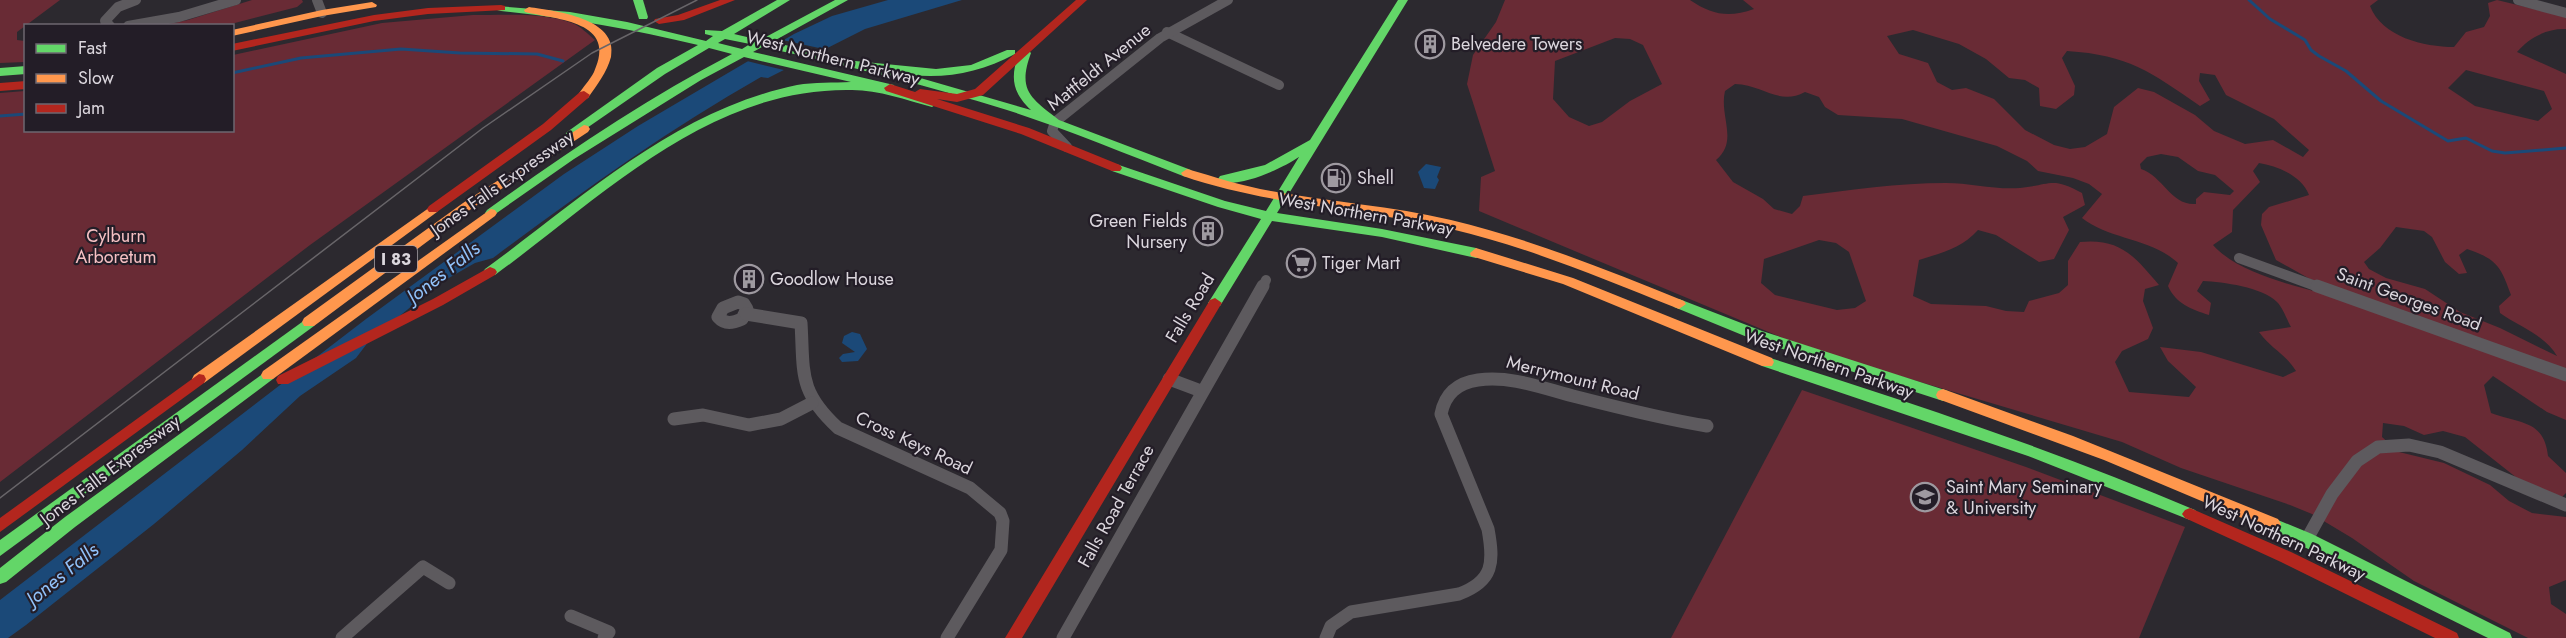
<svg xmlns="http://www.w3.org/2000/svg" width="2566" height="638" font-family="Jost,sans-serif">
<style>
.green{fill:#692b35;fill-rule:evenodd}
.water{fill:#1b4978}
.pier{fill:#2c292f}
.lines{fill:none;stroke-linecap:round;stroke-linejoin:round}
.stream{stroke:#1b4978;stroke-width:3}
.street-far1{stroke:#5d5a5e;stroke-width:10}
.street{stroke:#5d5a5e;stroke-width:13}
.fast{fill:#63d668;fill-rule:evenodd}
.slow{fill:#ff974d;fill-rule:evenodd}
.jam{fill:#b3261e;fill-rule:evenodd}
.tram{stroke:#686569;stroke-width:1.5}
.labels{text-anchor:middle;stroke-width:4.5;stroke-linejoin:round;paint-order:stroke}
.shield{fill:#231d27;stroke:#a49ea6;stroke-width:1.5}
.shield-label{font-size:16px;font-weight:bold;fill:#dbd6dd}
.poi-label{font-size:18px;fill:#dbd6dd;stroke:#231d27;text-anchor:start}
.street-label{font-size:18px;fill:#dbd6dd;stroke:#231d27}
.park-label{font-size:18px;fill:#f6c0c3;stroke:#231d27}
.water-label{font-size:20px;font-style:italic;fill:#91c2fa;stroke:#231d27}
</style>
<rect width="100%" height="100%" fill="#2c292f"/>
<g class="green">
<path d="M0,0H60L17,32V40L25,41V62L0,63Z"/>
<path d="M252,0H302L303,2L297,7L227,25L159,26L188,20Z"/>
<path d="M1505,0H1690C1712,15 1729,18 1754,9L1743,0H2378L2370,6C2382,37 2424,47 2454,47L2466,32L2484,27L2490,16L2488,3L2497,0L2566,17V29C2547,28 2529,38 2517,52L2566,74V371L2310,279L2276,260L2261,225L2262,214L2269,207L2309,195C2302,176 2278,166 2259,163L2253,171L2260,182L2233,210L2232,232L2213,245C2241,276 2302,287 2342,299C2417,322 2492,354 2566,380V420L2547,412L2493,376L2484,385L2491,413C2521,424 2544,420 2548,456L2566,473V493L2562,497L2517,478L2465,437L2443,431L2424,435L2404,426L2383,423L2382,437L2399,452L2444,463L2490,485L2509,501L2532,513L2566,517V580L2549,587L2551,604L2566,614V638H2528L2414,581L2352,538L2312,514L2290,505L2181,468L2122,442L1809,349L1479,211L1481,177L1495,171L1467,84L1473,55L1496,22ZM1913,30L1959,44L1986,59L2009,78L2025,80L2039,88L2040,106L2056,109L2074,95L2075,86L2062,58L2067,51C2129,55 2151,72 2200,106L2210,100L2199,81L2200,73L2215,75L2226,95L2274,119L2309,150L2303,157L2273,140L2245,144L2214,131L2195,115L2154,92L2138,88L2114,107L2107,134L2085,147L2070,149L2054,145L2025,130L1994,99L1966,88L1952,90L1937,82L1928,63L1899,54L1887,36ZM1615,38L1630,39L1643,45L1662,84L1630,101L1602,122L1589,126L1569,117L1553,99L1555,61ZM2466,70L2544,91L2552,109L2538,121L2475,106L2448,88ZM1735,84C1764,85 1779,106 1805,92L1819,97L1825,107L1838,115L1902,119L1997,146L2027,161L2038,171L2073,178L2089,184L2102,194L2082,218C2110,240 2151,238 2178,263L2168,286C2176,304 2191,309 2209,315L2211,303L2197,291L2203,281C2223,282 2262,287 2277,302C2283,308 2287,320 2291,327L2259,332C2271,349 2285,353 2296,371L2283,377L2201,352L2160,347L2168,361L2196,387L2189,397L2129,392L2115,362L2122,351L2148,339L2153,328L2143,301L2145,289L2159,285C2135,257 2121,238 2080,242L2068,261V285L2059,293L2029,301L2024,312L2006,311L1986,306L1931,304L1913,296L1919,260C1941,253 1962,248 1978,230L1996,235L2039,262L2054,259L2069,230L2063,217L2085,205L2082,193C2052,176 2050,185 2020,188C1996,190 1970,183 1946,183C1897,183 1851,190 1803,196L1800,206L1792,214L1774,209L1763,199L1733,182L1716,160C1739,141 1719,116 1725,91ZM2161,154L2178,157L2198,171L2215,175L2234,191L2230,195L2204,192L2196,199V204C2171,206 2163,176 2141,169L2140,164L2147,157ZM2396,227L2424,231L2432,237L2445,262L2459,274L2467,273L2459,255L2467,249C2497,259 2501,267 2511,295L2499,306L2500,313C2518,326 2545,335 2557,356L2500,328L2460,312L2425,289L2386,278L2369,269L2364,262L2380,248ZM1819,240L1836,243L1849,252L1866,301L1855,308L1837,310L1775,295L1761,283L1764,259Z"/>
<path d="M473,15C502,15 544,12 572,23C580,26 588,34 595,40L310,245L0,482V93L25,91L26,130H232L233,55L382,23Z"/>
<path d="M1802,390L2026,467L2185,527L2139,638H1671Z"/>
</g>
<g class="water">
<path d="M888,0H962L865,29L768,78L761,77C667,130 579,194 493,258L475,263L440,283L369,341L356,358L300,396L242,450L154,524L26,625L8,638H0V600L366,319L564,174L638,126L794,34L832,16Z"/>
<path d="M1426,164L1441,167L1437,177L1439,180L1435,189L1424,188L1418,172Z"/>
<path d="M852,332L860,334L867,349L858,361L842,362L839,358L843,354L855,352L842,343L844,336Z"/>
</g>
<path class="pier" d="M778,39L828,50L788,71L743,60Z"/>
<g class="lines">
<g class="stream">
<path d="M2249,0L2270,19L2305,40L2311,50L2319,56L2346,71L2381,101L2448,141L2466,138L2492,151L2505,153L2566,148"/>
<path d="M232,73L301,58L401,49L460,53L537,54L563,61"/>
<path d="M0,116L26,114"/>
</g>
<g class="street-far1">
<path d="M317,0L322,13"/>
<path d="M2518,0L2566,13"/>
<path d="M110,26L105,21L118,7L136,0"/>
<path d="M128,26L179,17L236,0"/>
<path d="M1167,32L1279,85"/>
<path d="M1067,147L1052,131L1055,122L1160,38L1228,0"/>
<path d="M2239,258L2321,288"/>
<path d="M1262,288L1266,280"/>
</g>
<g class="street">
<path d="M2317,286L2566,375"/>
<path d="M738,302L744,304L747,309L742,319C733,323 725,325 718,317L723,308Z"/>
<path d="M746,314L801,323C804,373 798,391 838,428L970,488L1000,513L1003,521L1001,550L947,638"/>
<path d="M1169,379L1201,391"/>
<path d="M674,419L703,415L749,425L781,419L812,403"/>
<path d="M2307,539L2332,494L2357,461L2378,447L2409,445L2440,452L2566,505"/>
<path d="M571,616L609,632L604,638"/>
<path d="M342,638L423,567L449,583"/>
<path d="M1063,638L1263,286"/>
<path d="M1326,638L1331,626L1351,612L1459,594C1494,581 1494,562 1488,529L1441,414C1445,394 1457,383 1478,380C1511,375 1545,389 1577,397C1620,408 1663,419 1707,426"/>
</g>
<g class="fast">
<path d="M633,0H643L648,17L647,19H639Z"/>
<path d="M777,0H790L734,34L760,40L835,0H848L772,42L855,61L936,69L971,65L1007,50H1015V54C981,72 948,79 910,75L1031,110C1012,92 1010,77 1019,53L1025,50L1029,51L1031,53C1017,91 1031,98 1059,120L1191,170L1193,173L1187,177L1183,176C1124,153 1066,129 1007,110C926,85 845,65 762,47L753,52L894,85L895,90L936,100L938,103L932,107C906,100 879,90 852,90C709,87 602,197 495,275H485L483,272L485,269C584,197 674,111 797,85C814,82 834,83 851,82L744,57L701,80L574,159L491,217L487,216L485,213L487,210C566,153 646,99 732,54L709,48L665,74L571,139L565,135L567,132L657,68L698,45C631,29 569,18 501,11L497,10V6L570,12L627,22L706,41L713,36L705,34V30L722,31ZM725,39L750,44L742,49L718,43Z"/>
<path d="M1398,0H1408L1277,213L1382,229L1476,248L1482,253L1481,256L1476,258L1382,237L1272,221L1220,306H1210L1208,303L1210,300L1261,219L1218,207L1112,171L1110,168L1116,164L1225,201L1266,211L1299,157C1281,169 1242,187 1220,182L1218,179L1220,176L1265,165L1310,140Z"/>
<path d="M26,66V74L0,76V68Z"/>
<path d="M1679,299L1762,331L1948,391L1950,395L1948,399L1943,401L1752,339L1674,307L1672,304Z"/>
<path d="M309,317L316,322L314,326L0,556V540Z"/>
<path d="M1767,357C1911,402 2056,451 2195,510L2198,514L2195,518L2190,520L2028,456L1762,366L1760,362L1762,358Z"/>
<path d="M268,370L273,371L275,375L273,379L75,527L6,582L0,584V568L65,517Z"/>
<path d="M2273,518L2312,534L2510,633L2512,638H2488L2268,529L2265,524L2268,519Z"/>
</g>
<g class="slow">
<path d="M372,2L377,5L376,7L322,16L232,36V30L322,10Z"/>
<path d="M529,7C555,11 619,18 611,57C607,72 597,85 588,98L584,99L578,95C583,87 590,80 594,72C618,21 558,20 525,12L524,10Z"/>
<path d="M584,125L588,126L590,129L588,132L471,209L314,326H304L302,322L304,318L463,203Z"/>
<path d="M1187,169C1215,177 1242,186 1271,191C1331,202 1392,206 1451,220C1531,239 1607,270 1684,301L1686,304L1679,309L1674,307C1601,278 1528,247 1451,229C1362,208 1270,206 1183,176L1181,173Z"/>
<path d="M433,205L439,209L437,212L204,383H194L192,379L194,375Z"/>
<path d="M491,209L495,210L497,213L495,216L273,379H263L261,375L263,371Z"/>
<path d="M1476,248L1573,278L1772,358L1774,362L1772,366H1762L1563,284L1471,256L1470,253Z"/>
<path d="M1943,389L2073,436L2278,519L2281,524L2278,529L2273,530L2268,529L2104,460L1938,399L1936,395L1938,391Z"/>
</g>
<g class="jam">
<path d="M720,0H735L684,20L659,24L654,21L655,19L678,15Z"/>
<path d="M1076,0H1087L983,95L957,102L937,99L1029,128L1120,165L1122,168L1120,171H1112L1021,134L886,91L884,88L890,84L915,92L920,89L957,94L975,89Z"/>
<path d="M501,5L505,6V10L428,14L374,21L232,51V44L374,15L428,8Z"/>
<path d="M26,81V89L0,91V83Z"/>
<path d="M584,91L590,95L588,98L551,130L437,212H429L427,209L429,206L543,124L580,92Z"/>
<path d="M490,267L495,269L497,272L495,275L443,305L288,384H278L276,380L278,376L433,299Z"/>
<path d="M1215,298L1222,303L1220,306L1022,638H1005L1210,300Z"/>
<path d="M199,374L204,375L206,379L204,383L0,532V518Z"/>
<path d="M2190,508L2291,552L2457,633L2459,638H2435L2281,562L2185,518L2182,514L2185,510Z"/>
</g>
<path class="tram" d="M0,498L483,128L592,53L697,0"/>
</g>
<defs>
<g id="building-ring" transform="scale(1.5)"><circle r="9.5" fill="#231d27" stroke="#9e99a0" stroke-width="1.5"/><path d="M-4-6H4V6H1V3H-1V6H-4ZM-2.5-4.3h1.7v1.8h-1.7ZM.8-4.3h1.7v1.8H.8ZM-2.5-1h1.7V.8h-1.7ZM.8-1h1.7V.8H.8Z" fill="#9e99a0"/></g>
<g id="fuel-ring" transform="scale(1.5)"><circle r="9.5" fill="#231d27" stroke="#9e99a0" stroke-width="1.5"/><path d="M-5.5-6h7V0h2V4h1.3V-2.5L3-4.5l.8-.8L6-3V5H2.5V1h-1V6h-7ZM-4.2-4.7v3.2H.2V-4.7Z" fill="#9e99a0"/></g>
<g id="supermarket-ring" transform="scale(1.5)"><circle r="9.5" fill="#231d27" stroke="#9e99a0" stroke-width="1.5"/><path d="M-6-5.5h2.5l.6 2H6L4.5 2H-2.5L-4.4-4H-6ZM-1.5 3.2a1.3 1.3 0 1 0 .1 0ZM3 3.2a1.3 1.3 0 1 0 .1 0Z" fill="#9e99a0"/></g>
<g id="university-ring" transform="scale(1.5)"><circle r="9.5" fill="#231d27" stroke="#9e99a0" stroke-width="1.5"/><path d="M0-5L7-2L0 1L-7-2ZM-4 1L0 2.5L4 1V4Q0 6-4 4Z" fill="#9e99a0"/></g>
</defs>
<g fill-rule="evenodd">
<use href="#building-ring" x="1430" y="44"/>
<use href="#fuel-ring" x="1336" y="178"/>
<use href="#building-ring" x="1208" y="231"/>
<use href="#supermarket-ring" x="1301" y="263"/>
<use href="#building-ring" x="749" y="279"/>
<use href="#university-ring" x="1925" y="497"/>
</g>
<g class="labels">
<rect class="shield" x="375" y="246" width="42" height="26" rx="4.5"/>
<g class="shield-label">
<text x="396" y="265">I 83</text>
</g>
<g class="poi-label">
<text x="1451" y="50">Belvedere Towers</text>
<text x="1357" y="184">Shell</text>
<text x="1187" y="227" text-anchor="end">Green Fields<tspan x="1187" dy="21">Nursery</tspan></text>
<text x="1322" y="269">Tiger Mart</text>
<text x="770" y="285">Goodlow House</text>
<text x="1946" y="493">Saint Mary Seminary<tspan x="1946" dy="21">&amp; University</tspan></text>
</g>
<g class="street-label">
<text transform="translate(833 58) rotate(14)" y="6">West Northern Parkway</text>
<text transform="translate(1099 67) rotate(-39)" y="6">Mattfeldt Avenue</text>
<text transform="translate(502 183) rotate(-35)" y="6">Jones Falls Expressway</text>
<text transform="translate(1366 214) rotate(10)" y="6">West Northern Parkway</text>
<text transform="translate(2409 299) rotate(20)" y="6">Saint Georges Road</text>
<text transform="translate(1190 308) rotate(-59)" y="6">Falls Road</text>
<text transform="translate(1829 364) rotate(19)" y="6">West Northern Parkway</text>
<text transform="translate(1573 378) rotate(14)" y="6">Merrymount Road</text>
<text transform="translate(914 443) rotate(25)" y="6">Cross Keys Road</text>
<text transform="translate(110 470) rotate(-37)" y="6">Jones Falls Expressway</text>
<text transform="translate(1116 506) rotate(-61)" y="6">Falls Road Terrace</text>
<text transform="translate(2284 538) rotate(25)" y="6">West Northern Parkway</text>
</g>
<g class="park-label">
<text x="116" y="242">Cylburn<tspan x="116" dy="21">Arboretum</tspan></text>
</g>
<g class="water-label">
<text transform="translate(443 272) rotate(-38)" y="7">Jones Falls</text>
<text transform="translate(62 574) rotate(-39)" y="7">Jones Falls</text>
</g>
</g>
<rect x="24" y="24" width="210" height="108" fill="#231d27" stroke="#6d6770" stroke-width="1.5"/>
<rect x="36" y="44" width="30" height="9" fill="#63d668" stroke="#6d6770" stroke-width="1.5"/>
<text x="78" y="54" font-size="18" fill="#dbd6dd">Fast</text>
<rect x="36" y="74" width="30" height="9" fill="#ff974d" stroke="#6d6770" stroke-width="1.5"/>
<text x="78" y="84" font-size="18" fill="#dbd6dd">Slow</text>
<rect x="36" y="104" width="30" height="9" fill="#b3261e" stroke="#6d6770" stroke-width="1.5"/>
<text x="78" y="114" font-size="18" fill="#dbd6dd">Jam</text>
</svg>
